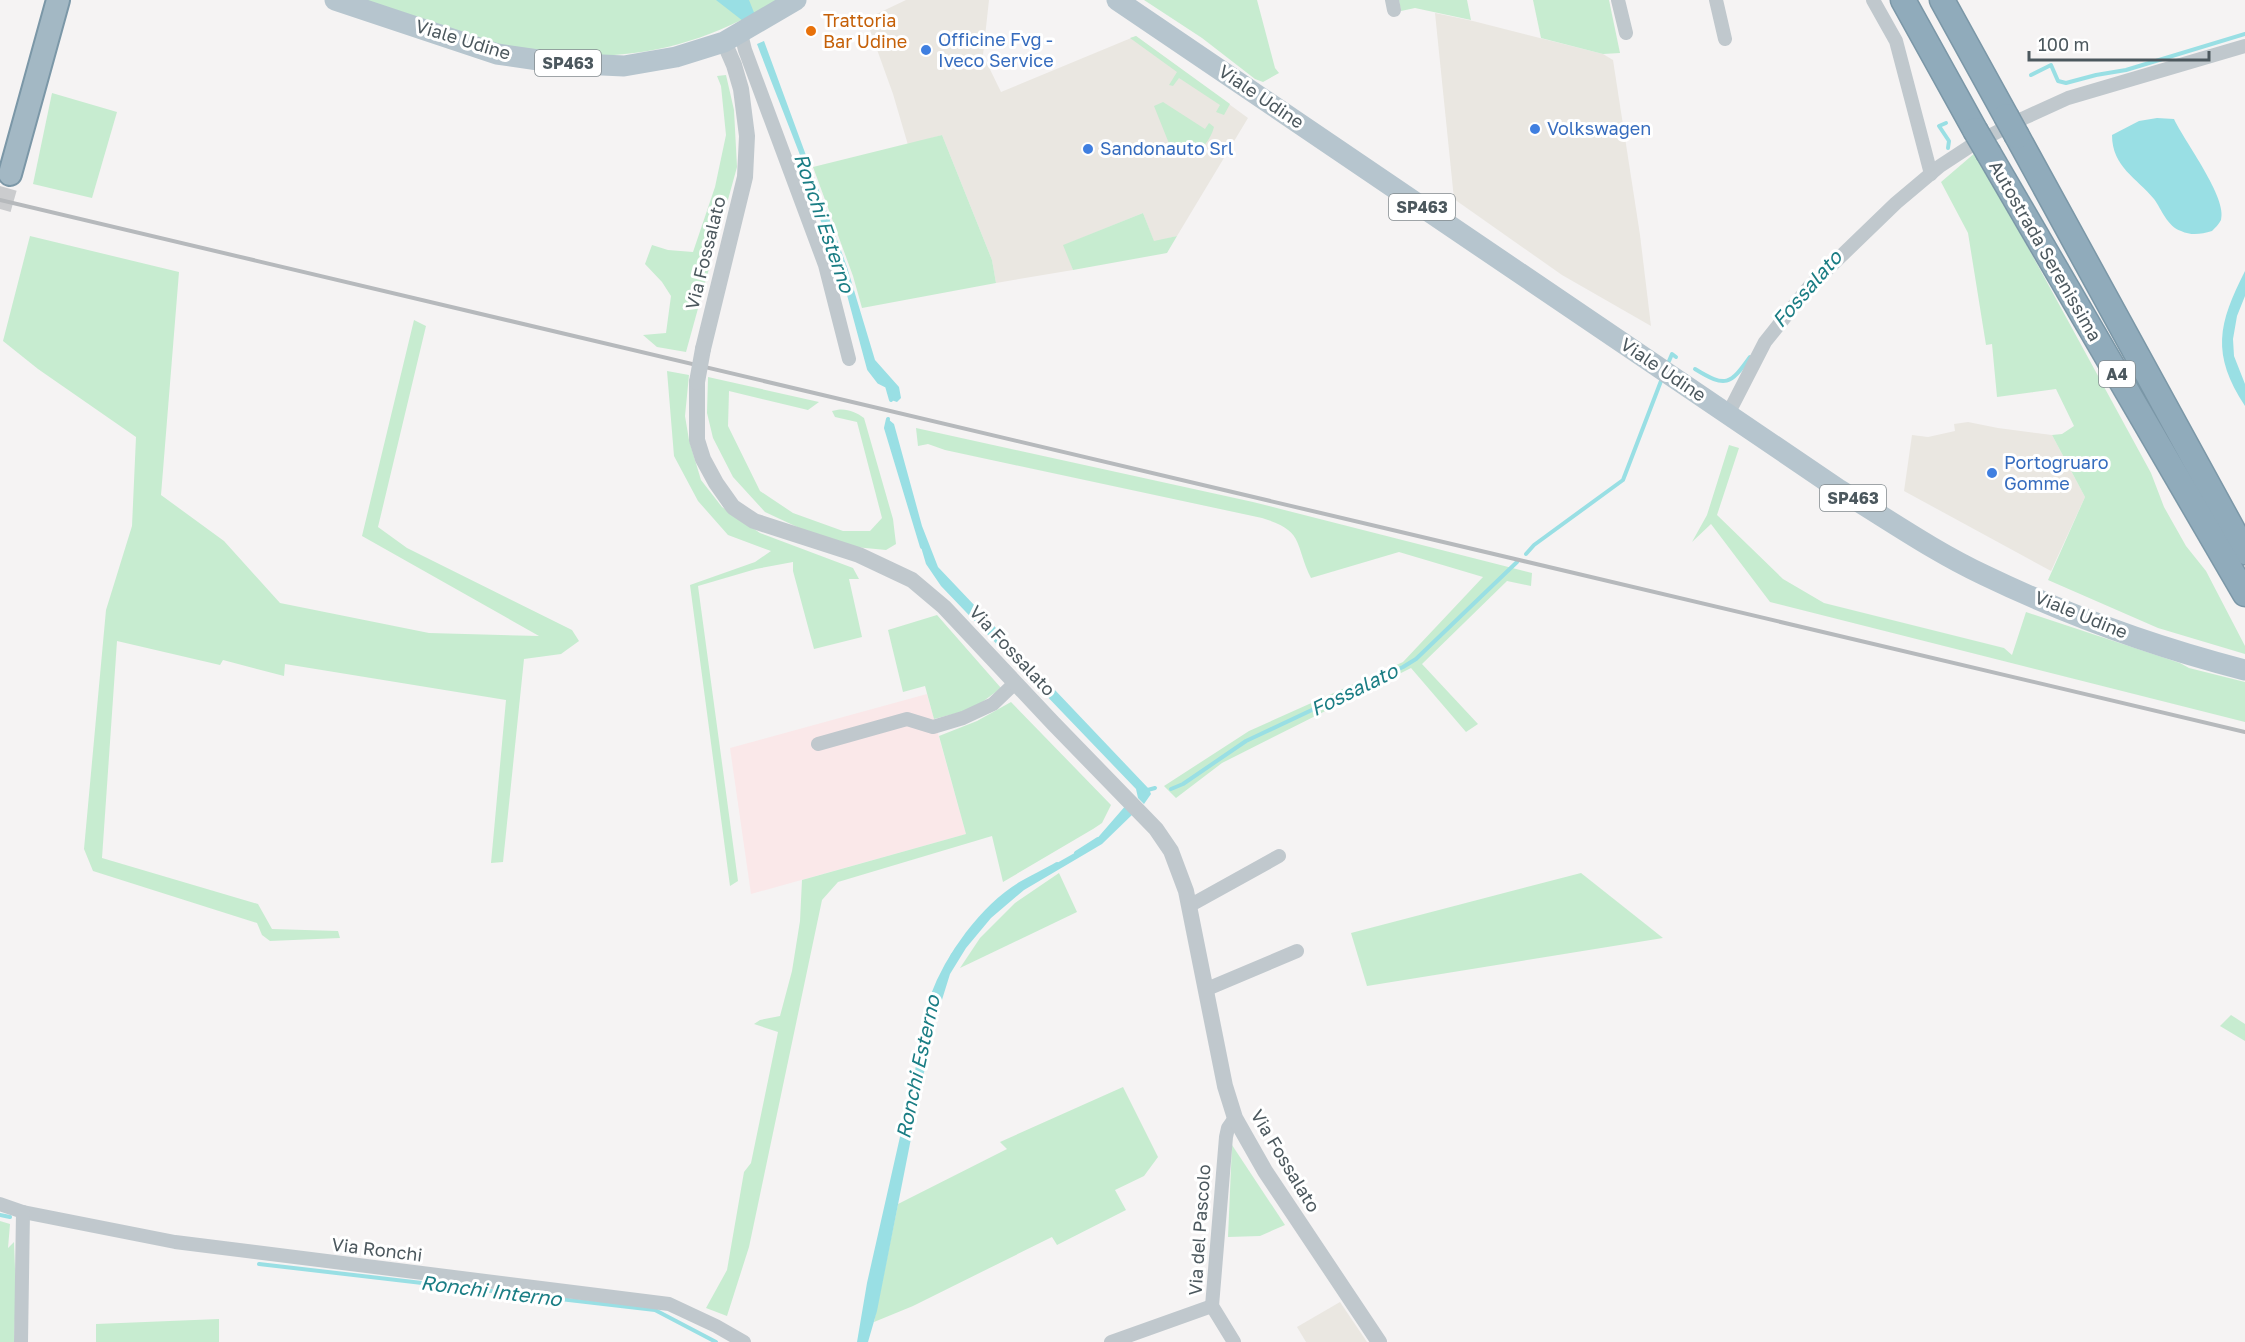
<svg xmlns="http://www.w3.org/2000/svg" width="2245" height="1342" font-family="'Golos Text',sans-serif">
<style>
.commercial{fill:#eae7e1}
.medical{fill:#fae8e9}
.green{fill:#c7ecd0}
.water{fill:#99dfe4}
.lines{fill:none;stroke-linecap:round;stroke-linejoin:round}
.stream{stroke:#99dfe4;stroke-width:4}
.trunk-tunnel{stroke:#cbccce;stroke-width:22;stroke-dasharray:22 11;stroke-linecap:butt}
.trunk-casing{stroke:#7b97a7;stroke-width:26}
.motorway-casing{stroke:#7b97a7;stroke-width:27}
.minor{stroke:#c0c8cd;stroke-width:14}
.tertiary{stroke:#c0c8cd;stroke-width:16}
.primary{stroke:#b6c5ce;stroke-width:21}
.trunk{stroke:#a3b8c4;stroke-width:22}
.motorway{stroke:#90abbb;stroke-width:24}
.rail{stroke:#b6b9bc;stroke-width:4}
.motorway-bridge-casing{stroke:#7b97a7;stroke-width:27;stroke-linecap:butt}
.tertiary-bridge{stroke:#c0c8cd;stroke-width:16}
.motorway-bridge{stroke:#90abbb;stroke-width:24}
.food-dot{fill:#e8710a;stroke:#fff;stroke-width:2}
.shop-dot{fill:#3f7fe0;stroke:#fff;stroke-width:2}
.labels{text-anchor:middle;stroke-width:6;stroke-linejoin:round;paint-order:stroke}
.shield{fill:#fff;stroke:#828a8e;stroke-width:1.5}
.shield-label{font-size:16px;font-weight:bold;fill:#4c585e}
.food-label{font-size:18px;fill:#c56008;stroke:#fff;text-anchor:start}
.street-label{font-size:18px;fill:#4c585e;stroke:#fff}
.shop-label{font-size:18px;fill:#366cbe;stroke:#fff;text-anchor:start}
.water-label{font-size:20px;font-style:italic;fill:#1a7d84;stroke:#fff}
</style>
<rect width="100%" height="100%" fill="#f5f3f3"/>
<g class="commercial">
<path d="M906,0H989L983,55L1001,92L1136,36L1248,118L1177,236L1154,242L1143,213L1064,245L1073,270L996,283L992,260L942,135L908,145L893,94L866,19Z"/>
<path d="M1435,13L1473,21L1603,54L1613,60L1640,235L1651,326L1562,275L1454,199Z"/>
<path d="M1968,422L1998,428L2052,435L2085,497L2051,571L1904,491L1912,435L1928,437L1955,431L1954,424Z"/>
<path d="M1340,1302L1367,1342H1306L1297,1327Z"/>
</g>
<path class="medical" d="M927,694L966,834L751,894L730,748Z"/>
<g class="green">
<path d="M354,0H779C688,53 615,66 511,48C494,45 476,37 459,32C424,21 389,11 354,0Z"/>
<path d="M1144,0H1257L1275,68L1279,73L1263,82L1255,79L1202,38Z"/>
<path d="M1399,0H1467L1471,20L1415,8L1401,11Z"/>
<path d="M1533,0H1609L1620,53L1603,54L1541,38Z"/>
<path d="M1136,36L1230,104L1224,115L1216,112L1220,105L1179,78L1173,86L1169,85L1177,72L1130,38Z"/>
<path d="M726,75L734,110L737,167L686,352L657,347L643,335L666,333L671,296L662,282L645,264L652,245L668,250L693,252L715,187L726,135L721,86L717,76Z"/>
<path d="M52,93L117,112L92,198L33,184Z"/>
<path d="M1163,102L1205,129L1209,123L1214,127C1209,147 1186,168 1170,146L1154,106Z"/>
<path d="M942,135L992,260L996,283L862,308L853,276L813,167Z"/>
<path d="M1976,152L2151,473L2164,507L2186,546L2206,571L2245,646V654L2158,628L2048,580L2085,497L2052,435L2062,434L2074,426L2056,389L1997,397L1992,344L1986,345L1968,233L1941,182Z"/>
<path d="M1143,213L1154,241L1177,236L1167,253L1073,270L1063,245Z"/>
<path d="M30,236L179,272L161,495L224,541L280,603L429,633L539,636L362,536L414,320L426,326L378,527L407,548L572,630L579,641L561,654L524,659L503,862L491,863L506,700L285,664L284,676L223,660L220,665L117,641L102,858L258,904L272,929L338,931L340,938L270,941L262,935L257,923L93,871L84,849L106,610L132,526L136,437L38,369L3,341Z"/>
<path d="M667,371L689,375L685,416L689,440L701,480L722,507L760,533L853,568L859,579H849L862,637L814,649L793,571V562L756,569L698,586L738,881L730,886L690,585L755,562L771,551L728,535L698,501L674,456Z"/>
<path d="M708,377L819,402L808,410L729,391L728,426L760,491L793,513L843,531H870L882,518L857,422L835,417L832,411C844,407 855,411 864,418L893,519L896,544L886,550L855,547L810,533L765,512L733,477L713,438L707,413Z"/>
<path d="M916,428L1253,502L1532,573L1531,586L1507,581L1422,664L1478,724L1466,732L1411,668L1222,763L1176,798L1164,786L1249,731L1403,662L1483,577L1399,552L1311,578C1294,543 1305,531 1262,518L945,450L928,444L918,446Z"/>
<path d="M1729,445L1739,448L1717,515L1783,579L1824,603L2004,648L2012,655L2026,612L2180,663L2189,668L2245,682V722L1770,602L1711,524L1692,542L1707,515Z"/>
<path d="M937,615L1001,688L973,709L934,719L925,686L903,692L888,630Z"/>
<path d="M1011,702L1111,805L1102,823L1093,829L1003,882L992,836L838,882L822,900L749,1247L727,1316L706,1308L727,1270L744,1172L751,1163L778,1032L754,1024L760,1020L780,1016L792,971L800,921L802,880L966,834L939,736L977,721Z"/>
<path d="M1059,873L1077,912L960,968L980,938L1015,903Z"/>
<path d="M1581,873L1663,938L1367,986L1351,933Z"/>
<path d="M2231,1015L2245,1024V1041L2220,1026Z"/>
<path d="M1123,1087L1158,1157L1144,1176L1115,1190L1126,1210L1057,1245L1052,1237L913,1306L874,1322L898,1204L1007,1149L1000,1142Z"/>
<path d="M1232,1145L1285,1225L1260,1236L1228,1237Z"/>
<path d="M0,1221L10,1224L8,1248L14,1242L16,1295L14,1342H0Z"/>
<path d="M219,1319V1342H96V1324Z"/>
</g>
<g class="water">
<path d="M716,0H749L755,15L743,21Z"/>
<path d="M764,41L847,267L875,360L899,387L901,398L897,402L891,400L887,386C864,375 862,341 856,318C830,225 791,134 757,44Z"/>
<path d="M2157,118L2174,119C2184,141 2228,198 2221,220C2219,224 2215,228 2212,231C2201,234 2192,236 2181,231C2167,226 2162,210 2154,199C2137,178 2112,167 2112,135L2139,121Z"/>
<path d="M2245,271V296L2237,316L2233,339L2234,356L2245,384V406C2211,354 2218,324 2245,271Z"/>
<path d="M888,419L894,424L922,526L938,567L1149,789L1151,794L1144,804L1138,798L1136,789L941,586L926,564L886,428Z"/>
<path d="M1127,804L1135,812L1102,844L1024,890L991,918L966,948L950,974L932,1032L877,1311L868,1342H857L867,1283L932,995L951,954L991,907L1018,885L1094,842Z"/>
</g>
<g class="lines">
<g class="stream">
<path d="M2031,75L2051,65L2058,81L2066,83L2096,75L2126,70L2245,34"/>
<path d="M1946,123L1939,126L1949,141L1948,148"/>
<path d="M804,168L848,291L869,369L879,382L887,386L891,400"/>
<path d="M1669,361L1672,354L1676,357"/>
<path d="M1695,369C1726,388 1730,385 1750,357"/>
<path d="M888,419L886,428L922,547"/>
<path d="M1526,554L1534,545L1623,480L1661,381"/>
<path d="M1171,789L1183,784L1246,741L1403,667L1416,659L1517,562"/>
<path d="M1144,791L1155,788"/>
<path d="M1076,853L1098,839"/>
<path d="M932,997C947,956 982,907 1020,884C1032,877 1045,871 1057,864"/>
<path d="M0,1215L10,1217"/>
<path d="M259,1264L655,1310L716,1342"/>
</g>
<path class="trunk-tunnel" d="M0,209L10,174"/>
<g class="trunk-casing">
<path id="trunk" d="M10,174L58,0"/>
</g>
<g class="motorway-casing">
<g id="motorway">
<path d="M1903,0L1975,130"/>
<path d="M1942,0L2006,116"/>
<path d="M2017,136L2245,552"/>
<path d="M1989,154L2245,594"/>
</g>
</g>
<g class="minor">
<path d="M1392,0L1394,10"/>
<path d="M1618,0L1626,33"/>
<path d="M1716,0L1725,39"/>
<path d="M1873,0L1896,41L1931,174"/>
<path d="M741,34L745,50L825,265L849,359"/>
<path d="M1728,414L1765,342L1809,287L1896,203L1940,166L1972,145L2024,118L2068,98L2245,46"/>
<path d="M818,744L907,719L933,727L963,718L993,704L1015,683"/>
<path d="M1189,906L1279,856"/>
<path d="M1207,989L1297,951"/>
<path d="M0,1204L23,1212L175,1242L669,1304L716,1326L744,1342"/>
<path d="M21,1342L23,1212"/>
<path d="M1111,1342L1212,1306"/>
<path d="M1234,1342L1212,1306L1226,1137L1228,1128L1235,1118"/>
</g>
<g class="tertiary">
<path d="M703,349L745,177L747,136L741,89L734,65L724,42"/>
<path d="M697,382V440L703,459L716,483L733,507L754,521L859,555L912,580L944,607L1053,723L1156,829L1171,851L1186,891L1225,1086L1235,1118L1265,1171L1379,1342"/>
</g>
<g class="primary">
<path d="M335,0L497,54L559,63L624,66L676,57L724,42L796,0"/>
<path d="M1117,0L1838,489C1886,518 1933,551 1984,575C2067,615 2155,647 2245,670"/>
</g>
<use href="#trunk" class="trunk"/>
<use href="#motorway" class="motorway"/>
<path class="rail" d="M0,200L2245,732"/>
<g class="motorway-bridge-casing">
<g id="motorway-bridge">
<path d="M2006,116L2017,136"/>
<path d="M1975,130L1989,154"/>
</g>
</g>
<path class="tertiary-bridge" d="M697,382L703,349"/>
<use href="#motorway-bridge" class="motorway-bridge"/>
</g>
<circle class="food-dot" cx="811" cy="31" r="6"/>
<g class="shop-dot">
<circle cx="926" cy="50" r="6"/>
<circle cx="1535" cy="129" r="6"/>
<circle cx="1088" cy="149" r="6"/>
<circle cx="1992" cy="473" r="6"/>
</g>
<g class="labels">
<g class="shield">
<rect x="535" y="50" width="66" height="26" rx="4.5"/>
<rect x="1389" y="194" width="66" height="26" rx="4.5"/>
<rect x="2099" y="361" width="36" height="26" rx="4.5"/>
<rect x="1820" y="485" width="66" height="26" rx="4.5"/>
</g>
<g class="shield-label">
<text x="568" y="69">SP463</text>
<text x="1422" y="213">SP463</text>
<text x="2117" y="380">A4</text>
<text x="1853" y="504">SP463</text>
</g>
<g class="food-label">
<text x="823" y="27">Trattoria<tspan x="823" dy="21">Bar Udine</tspan></text>
</g>
<g class="street-label">
<text transform="translate(463 40) rotate(17)" y="6">Viale Udine</text>
<text transform="translate(1261 97) rotate(34)" y="6">Viale Udine</text>
<text transform="translate(2045 251) rotate(60)" y="6">Autostrada Serenissima</text>
<text transform="translate(706 253) rotate(-76)" y="6">Via Fossalato</text>
<text transform="translate(1663 370) rotate(34)" y="6">Viale Udine</text>
<text transform="translate(2081 615) rotate(22)" y="6">Viale Udine</text>
<text transform="translate(1012 651) rotate(47)" y="6">Via Fossalato</text>
<text transform="translate(1285 1161) rotate(59)" y="6">Via Fossalato</text>
<text transform="translate(1200 1230) rotate(-86)" y="6">Via del Pascolo</text>
<text transform="translate(377 1250) rotate(7)" y="6">Via Ronchi</text>
</g>
<g class="shop-label">
<text x="938" y="46">Officine Fvg -<tspan x="938" dy="21">Iveco Service</tspan></text>
<text x="1547" y="135">Volkswagen</text>
<text x="1100" y="155">Sandonauto Srl</text>
<text x="2004" y="469">Portogruaro<tspan x="2004" dy="21">Gomme</tspan></text>
</g>
<g class="water-label">
<text transform="translate(824 223) rotate(71)" y="7">Ronchi Esterno</text>
<text transform="translate(1807 289) rotate(-49)" y="7">Fossalato</text>
<text transform="translate(1354 690) rotate(-26)" y="7">Fossalato</text>
<text transform="translate(918 1067) rotate(-78)" y="7">Ronchi Esterno</text>
<text transform="translate(491 1291) rotate(7)" y="7">Ronchi Interno</text>
</g>
</g>
<path d="M2029 51v9h180v-9" fill="none" stroke="#4c585e" stroke-width="3"/>
<text x="2038" y="51" font-size="18" fill="#4c585e" stroke="#ffffff" stroke-width="4.5" paint-order="stroke">100 m</text>
</svg>
